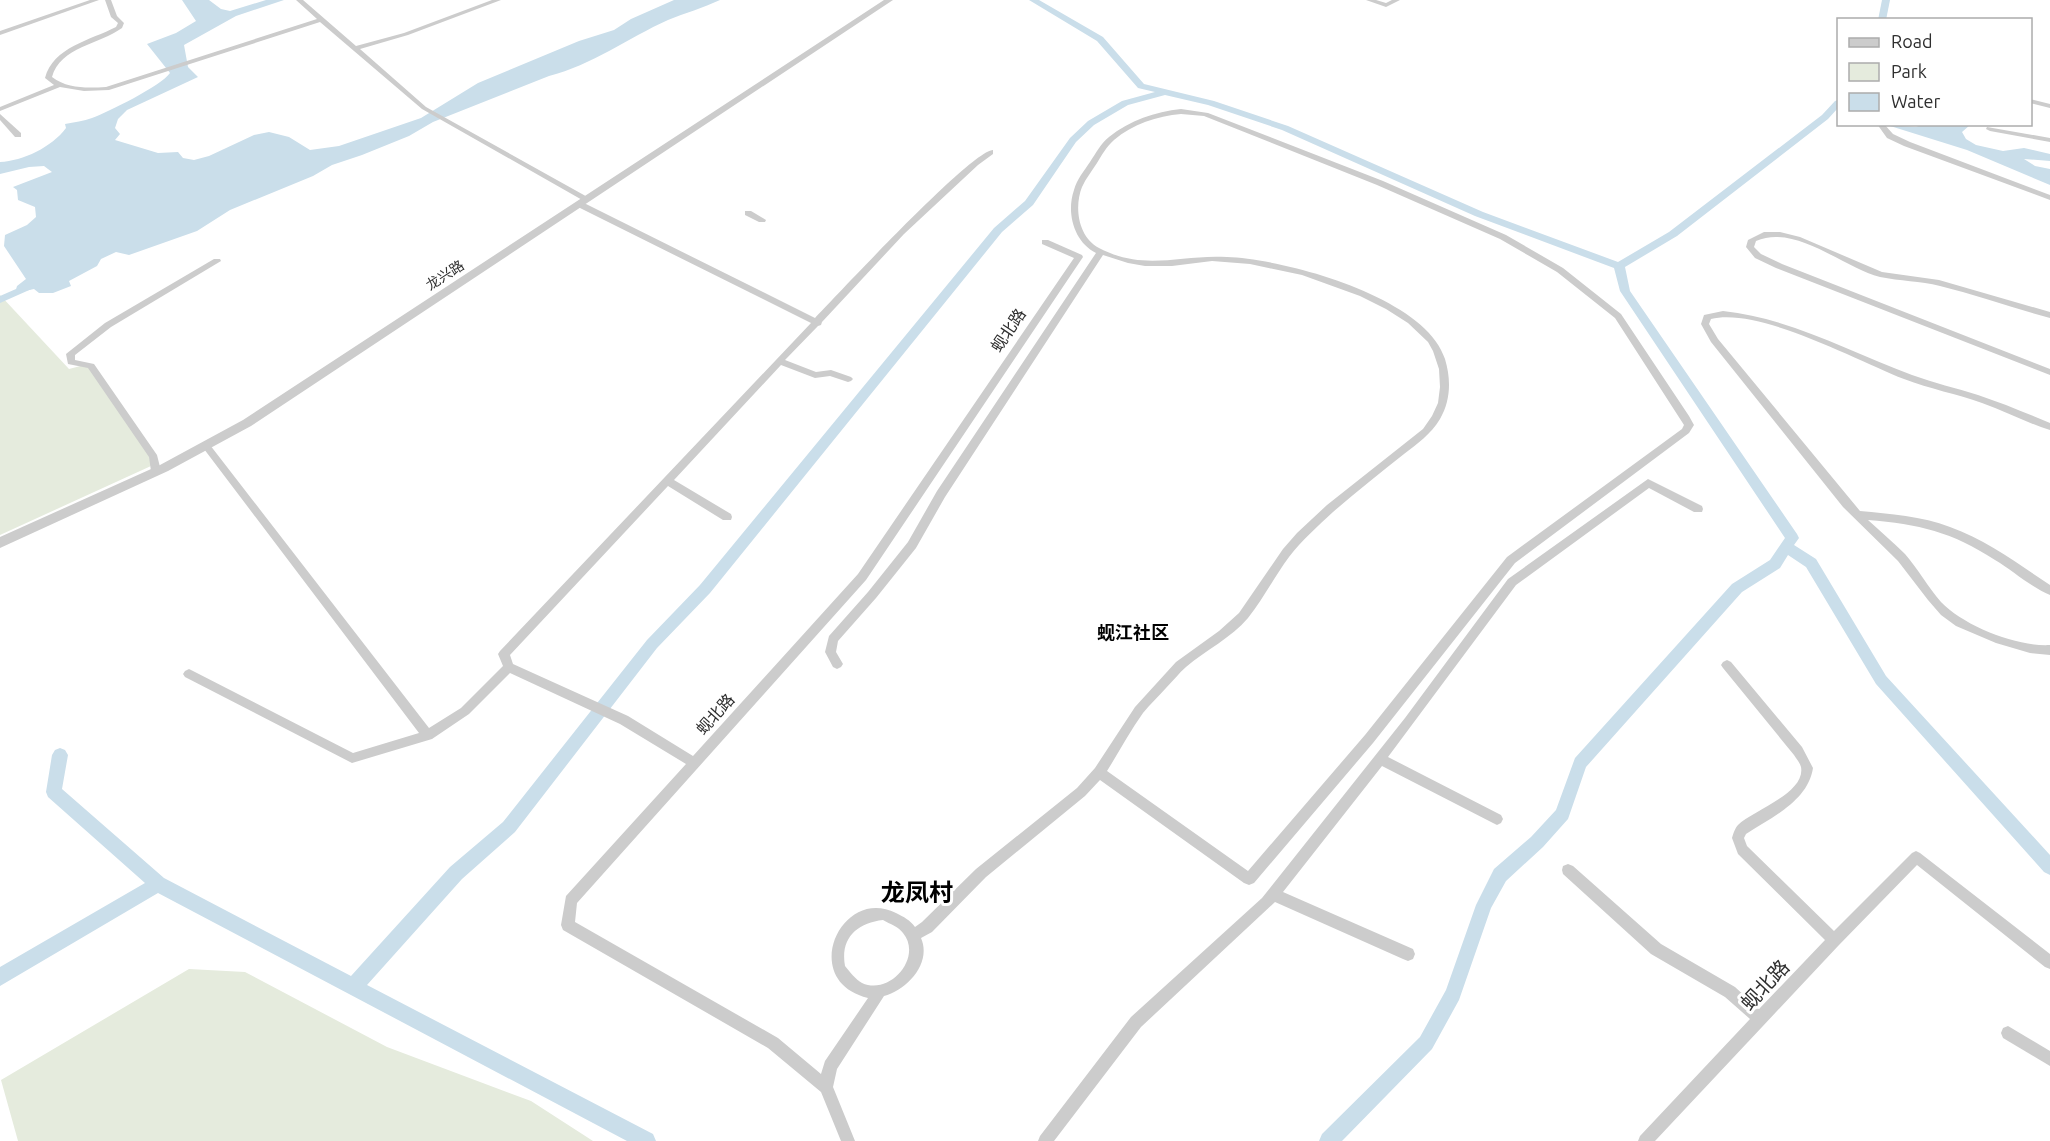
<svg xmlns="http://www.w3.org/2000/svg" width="2050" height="1141" font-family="Ubuntu,'Noto Sans SC',sans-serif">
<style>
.green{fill:#e5ebdd}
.water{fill:#cadeea}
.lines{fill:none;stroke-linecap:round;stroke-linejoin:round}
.canal{fill:#cadeea;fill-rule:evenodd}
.minor{fill:#ccc;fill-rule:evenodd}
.tertiary{fill:#ccc;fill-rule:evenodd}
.labels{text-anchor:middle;stroke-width:6;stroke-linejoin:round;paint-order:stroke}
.far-street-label{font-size:14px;fill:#2f2f2f;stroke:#fff}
.street-label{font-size:16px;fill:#2f2f2f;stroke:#fff}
.neighbourhood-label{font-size:18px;font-weight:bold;fill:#000;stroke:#fff}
.near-street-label{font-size:20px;fill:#2f2f2f;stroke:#fff}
.near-quarter-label{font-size:24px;font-weight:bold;fill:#000;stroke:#fff}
</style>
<rect width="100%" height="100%" fill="#fff"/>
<g class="green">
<path d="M0,295L69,369L88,364L148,449L151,466L0,535Z"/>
<path d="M189,969L245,972L387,1047L531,1101L593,1141H18L1,1080Z"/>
</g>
<g class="water">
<path d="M182,0H209L221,9L230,11L266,0H284L236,16L184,45L188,67L198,77L127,110L118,119L115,128L120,134L115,140L158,153L178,152L183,158L194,160L209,156L254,135L269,132L289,137L310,150L339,146L421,118L478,83L579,41L614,30L631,19L674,0H720C703,8 685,13 668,20C628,38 592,65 549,76L433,122L409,136L362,155L332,165L313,176L230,210L197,231L129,255L116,252L101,259L97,266L69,281L71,286L53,293H39L34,289L15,293L17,286L26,279L4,246L5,235L27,225L36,217L35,207L18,200L17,190L13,187L52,172L44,166L29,167L0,174V162C23,161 52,147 66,128L65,124C74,122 84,121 92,118C108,112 161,86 170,73L147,44L176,33L196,21Z"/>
<path d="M1924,124L1970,125L1962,132L1966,139L1976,145L2003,151L2024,148L2050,154V161L2024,159L2035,166L2050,169V185L1967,150L1887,125L1916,127Z"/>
</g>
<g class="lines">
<g class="canal">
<path d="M1029,0H1039L1103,37L1144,84L1214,101L1288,126L1483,212L1618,262L1669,232L1822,115L1835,101L1838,100V108L1828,119L1677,236L1625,267L1630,291L1797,534L1799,538L1794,545L1816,559L1886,676L2050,855V875L2044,872L1876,684L1806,567L1788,555L1780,568L1742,592L1586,767L1568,819L1543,847L1506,881L1491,908L1459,1000L1432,1049L1342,1141H1319L1322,1134L1420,1037L1446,990L1476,905L1494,869L1531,837L1556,810L1575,758L1732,584L1770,560L1785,538L1620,291L1614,268L1475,216L1282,130L1208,105L1165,95L1128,105L1094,125L1076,142L1033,205L1002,232L710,593L657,648L515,832L462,879L367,985L653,1134L656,1141H627L158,893L0,986V967L145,883L48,797L46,792L52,755L55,750L60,748L65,750L68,755L62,789L164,878L351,976L450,867L503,822L647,640L700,585L994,228L1025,201L1070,138L1088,121L1122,101L1155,92L1138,88L1097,41Z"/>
<path d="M1882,0H1890L1886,20H1878Z"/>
<path d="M32,282L37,285L36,287L0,303V296Z"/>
</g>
<g class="minor">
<path d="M90,0H99L0,35V31Z"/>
<path d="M105,0H111L117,16L124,23L122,28C100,44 60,47 52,77C68,89 87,88 106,87L317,19L296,0H303L356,46L404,33L492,0H501L408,35L360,49L426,107L591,199L584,201L422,109L320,22L109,90L84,91L60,87L0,111V107L54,85L45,78C53,47 91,40 116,27L118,23L111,17Z"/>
<path d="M1366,0H1376L1386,3L1392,0H1400L1386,7Z"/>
<path d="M2030,99L2050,104V108L2030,103Z"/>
<path d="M1181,109L1208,113L1383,181L1506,235L1563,268L1621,314L1689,416L1694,425L1689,433L1515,563L1373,743L1254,883L1249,885L1244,883L1100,780L1085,796L986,877L932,932L921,938C932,963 907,990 884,996L837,1069L833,1087L855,1141H841L821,1092L768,1048L563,930L561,925L566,896L686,764L620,724L510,673L469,714L432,739L352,763L185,677L183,674L185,671L189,669L193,671L353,753L419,733L204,449L202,447L204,445H210L429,728L461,708L503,666L498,654L500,651L811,323L576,206V202H582L815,318C838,294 972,150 993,150V154L978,165L904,234L822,322L821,325L818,326L785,360L816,372L831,370L851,377L853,379L851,381L848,382L830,376L815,378L781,365L674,480L731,514L732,517L731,520H723L668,486L510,655L513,664L628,716L693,756L858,574L1074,258L1042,244V240H1048L1082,255L1083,257L866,580L577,903L575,922L778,1038L821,1074L825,1061L868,998C798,981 841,885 896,913C904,917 910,920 915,927L922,922L976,869L1077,788L1095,768L1135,707L1176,662L1219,631L1239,613L1283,549L1297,533L1327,505L1423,429L1432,416L1438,403L1440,387L1439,369L1433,351L1428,342L1408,323L1386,309L1360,296L1302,275L1250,264L1212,261L1172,266H1145L1128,263L1103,255L945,497L916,548L876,598L838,641L836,652L843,664L841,667L837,669L833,667L825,652L829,636L868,592L908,542L937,491L1096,253C1074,242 1066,213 1074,190C1077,179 1084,171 1090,162C1096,153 1101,143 1109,137C1130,120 1155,112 1181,109ZM1181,114L1204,116L1377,185L1500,239L1557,272L1615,318L1684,425L1682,429L1507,557L1365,735L1248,871L1107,771C1119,752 1130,731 1143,713C1150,704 1159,696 1166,688C1173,681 1179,673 1186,667C1206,650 1231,638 1248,618C1263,599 1275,576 1289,557C1302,540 1318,526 1333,512C1356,492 1380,473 1404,454C1417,444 1431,434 1440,419C1451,400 1451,379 1445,359C1426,297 1285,259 1227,257C1180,254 1145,272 1099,248C1078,237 1074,207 1082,187C1086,178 1092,171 1097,163C1102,155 1106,147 1114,140C1133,124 1157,116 1181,114ZM883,920C890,924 899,927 903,933C923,957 890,996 862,983C856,980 849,971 845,966C840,938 857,923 883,920Z"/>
<path d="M0,114L21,133V137H15L0,120Z"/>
<path d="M1877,124H1884L1893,134L1910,142L2050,195V200L1904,146L1887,138Z"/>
<path d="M1987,127L2050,138V142L1990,131L1986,129Z"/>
<path d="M745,211H751L766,220L765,222H759L745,215Z"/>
<path d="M1764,232H1780L1800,237L1882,272L1939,280L2050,312V318C2013,308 1977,295 1940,286C1920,281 1900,281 1880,277C1842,267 1796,224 1756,241L1754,247L1761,254L1782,264L2050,369V375L1776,268L1755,258L1746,247L1748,240Z"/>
<path d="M214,259H220L221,261L111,327L75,355V360L94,364L157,455L161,471L156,475L151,471L149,457L88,368L68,364L66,354L105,323Z"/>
<path d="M1723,311C1790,318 1850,352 1912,375C1934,383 1956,388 1978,395C2002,403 2026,413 2050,423V430C2027,423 2005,411 1982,403C1957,394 1930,389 1904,379C1856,360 1759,307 1711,319L1709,324L1718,339L1860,511C1890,514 1922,516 1950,527C1987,540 2018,564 2050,585V595C2032,588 2012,570 1995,560C1952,532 1919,524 1868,520C1880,531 1893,542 1905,554C1918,569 1928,587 1941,602C1964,626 2017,647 2050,645V655L2030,653L1996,643L1956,626L1941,615L1928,600L1898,561L1843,507L1711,342L1701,324L1704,315Z"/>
<path d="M1648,479L1702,506L1703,509L1702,512H1694L1649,488L1516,585L1388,757L1501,815L1503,819L1501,823L1497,825L1493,823L1382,766L1283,892L1413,949L1415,954L1413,959L1408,961L1403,959L1275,902L1141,1027L1054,1141H1038L1040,1136L1131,1017L1262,898L1405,718L1508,579Z"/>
<path d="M1727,660L1731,662L1802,747L1813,768C1808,801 1772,817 1746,834L1744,838L1747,846L1834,931L1912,853L1916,851L1920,853L2050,954V969L2045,967L1917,865L1839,945L1655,1141H1638L1640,1136L1750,1019L1725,997L1651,954L1563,874L1562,870L1563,866L1568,864L1573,866L1661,944L1735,987L1759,1009L1825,940L1738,854L1732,838C1733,834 1735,828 1738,825C1752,811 1806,793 1801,767C1800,763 1796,758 1794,755L1723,668L1721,665L1723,662Z"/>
<path d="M2008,1026L2050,1051V1066L2003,1038L2001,1033L2003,1028Z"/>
</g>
<path class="tertiary" d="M884,0H893L251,426L168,471L0,548V537L160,465L243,420Z"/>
</g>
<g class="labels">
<g class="far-street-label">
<text transform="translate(445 275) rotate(-33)" y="5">龙兴路</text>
</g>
<g class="street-label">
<text transform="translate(1008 330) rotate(-56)" y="6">蚬北路</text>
<text transform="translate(715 714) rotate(-48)" y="6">蚬北路</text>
</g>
<g class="neighbourhood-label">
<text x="1133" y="639">蚬江社区</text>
</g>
<g class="near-street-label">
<text transform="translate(1765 985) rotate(-47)" y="7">蚬北路</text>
</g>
<g class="near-quarter-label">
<text x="917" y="901">龙凤村</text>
</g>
</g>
<rect x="1837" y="18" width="195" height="108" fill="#ffffff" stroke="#acacac" stroke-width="1.5"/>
<rect x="1849" y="38" width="30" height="9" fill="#cccccc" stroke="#acacac" stroke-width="1.5"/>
<text x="1891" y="48" font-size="18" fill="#2f2f2f">Road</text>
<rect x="1849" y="63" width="30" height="18" fill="#e5ebdd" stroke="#acacac" stroke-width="1.5"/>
<text x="1891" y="78" font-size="18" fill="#2f2f2f">Park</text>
<rect x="1849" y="93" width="30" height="18" fill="#cadeea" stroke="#acacac" stroke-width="1.5"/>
<text x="1891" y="108" font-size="18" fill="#2f2f2f">Water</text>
</svg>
